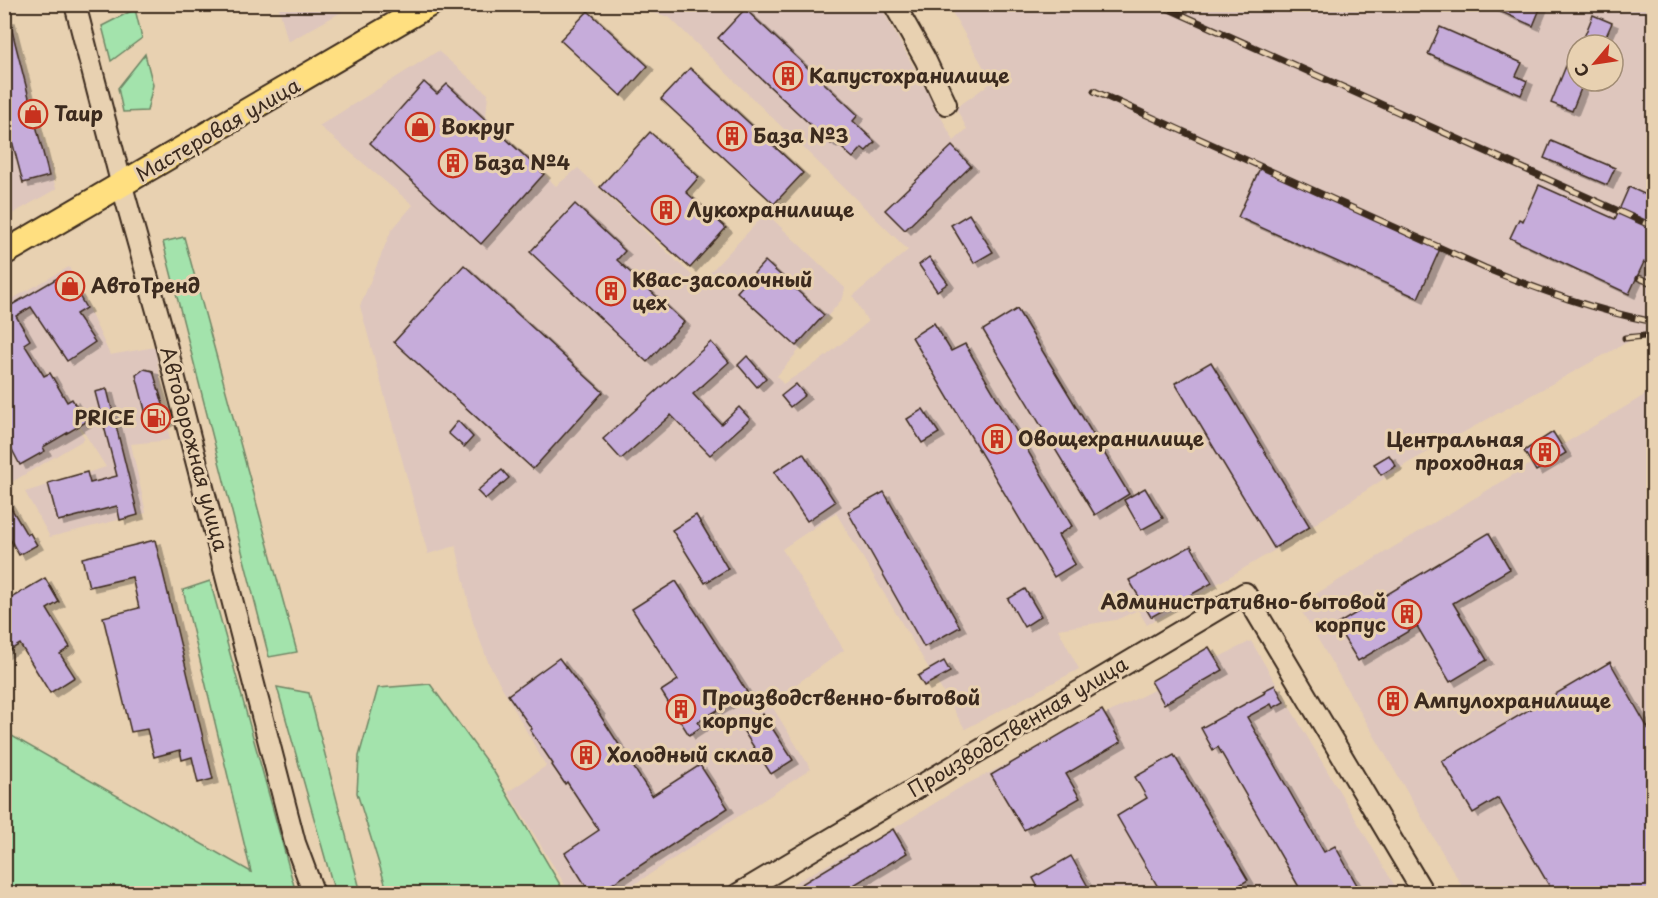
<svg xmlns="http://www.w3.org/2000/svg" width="1658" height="898" font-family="'Playpen Sans',sans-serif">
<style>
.built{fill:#dec6bd;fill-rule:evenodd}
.green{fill:#a3e3ac;stroke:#6f8665;stroke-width:1.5}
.building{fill:#c6acda;stroke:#3b2a1e;stroke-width:1.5;filter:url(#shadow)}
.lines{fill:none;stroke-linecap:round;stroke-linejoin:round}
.minor-casing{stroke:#3b2a1e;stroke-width:24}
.major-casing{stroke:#3b2a1e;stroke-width:28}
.minor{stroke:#e8d1b1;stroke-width:20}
.major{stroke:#ffdf80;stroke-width:24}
.rail-casing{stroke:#3b2a1e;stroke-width:7}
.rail{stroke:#e8d1b1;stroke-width:4.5;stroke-dasharray:14;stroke-linecap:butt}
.labels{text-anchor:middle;stroke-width:6;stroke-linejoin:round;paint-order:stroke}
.poi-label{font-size:20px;font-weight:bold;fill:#3b2a1e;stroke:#e8d1b1;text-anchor:start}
.street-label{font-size:20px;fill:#3b2a1e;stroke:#e8d1b1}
</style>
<defs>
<filter id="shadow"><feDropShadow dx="6" dy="4" stdDeviation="0" flood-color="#0004"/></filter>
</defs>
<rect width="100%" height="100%" fill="#e8d1b1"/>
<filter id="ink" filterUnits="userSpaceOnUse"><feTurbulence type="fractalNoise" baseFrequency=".0167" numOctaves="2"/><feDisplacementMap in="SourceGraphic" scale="12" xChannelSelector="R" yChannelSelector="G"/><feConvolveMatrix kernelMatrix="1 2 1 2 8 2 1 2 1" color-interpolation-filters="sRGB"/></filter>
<g filter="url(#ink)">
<g class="built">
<path d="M7,4L56,189L5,218L4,5Z"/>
<path d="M278,4H354V5L288,42Z"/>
<path d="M641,5H880L954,141L967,129L956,108L992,82L948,5H1653V328L1408,463L1275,550L1147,625L1138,610L1116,620L1058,629L1079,669L965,729L836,513L782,549L844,650L770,703L811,769L621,893H570L508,792L546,766L489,664L473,622L456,546L428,554L360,306L391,231L413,205L319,126L438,51L488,94L486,117L556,186L578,168L700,283L766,213L845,288L843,298L777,376L783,384L821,360L868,322L853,296L908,250L669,17L644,10ZM1577,45H1613V81H1577Z"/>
<path d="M69,267L110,355L155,347L170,440L131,444L146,513L50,537L25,492L106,467L62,398L85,439L5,486V303Z"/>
<path d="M1653,390V893H1466L1298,605Z"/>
<path d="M1251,641L1399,893L774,894L893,829L961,787Z"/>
</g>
<g class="green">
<path d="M135,9L142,38L111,61L102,26Z"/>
<path d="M145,54L153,85L147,111L123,112L118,88Z"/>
<path d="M184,237L297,652L269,657L163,242Z"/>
<path d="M210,581L296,893H5V732L251,872L183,590Z"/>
<path d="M430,684L494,772L565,893H388L357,793L359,756L378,688Z"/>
<path d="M277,687L309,693L361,893H335Z"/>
</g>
<g class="building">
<path d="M1484,4H1542L1533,26Z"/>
<path d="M745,9L858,115L853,121L875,142L866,151L862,148L853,158L834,141L831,144L718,38Z"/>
<path d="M588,11L648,66L621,96L560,40Z"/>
<path d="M1593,15L1612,23L1602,45H1581Z"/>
<path d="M4,19H9L49,176L23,183L4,110Z"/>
<path d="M1440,27L1522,63L1516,76L1527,81L1521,95L1428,54Z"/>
<path d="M1566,66L1577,70V81H1584L1572,111L1551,103Z"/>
<path d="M690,68L803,173L774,204L661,99Z"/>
<path d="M424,82L437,94L447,84L544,174L481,244L370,143Z"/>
<path d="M650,132L699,177L686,192L726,228L690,268L600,187Z"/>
<path d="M1551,141L1615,168L1607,185L1544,158Z"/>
<path d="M952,146L971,166L905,230L885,210Z"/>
<path d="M1260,168L1440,249L1418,298L1238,217Z"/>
<path d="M1539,185L1615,219L1629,187L1653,198V250L1647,264L1644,262L1629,294L1510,238L1519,219L1523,221Z"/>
<path d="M575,204L625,251L617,260L684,322L647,362L530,252Z"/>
<path d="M969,214L993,252L974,263L951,225Z"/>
<path d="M929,257L948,283L937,291L919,265Z"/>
<path d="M765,261L824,315L796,346L737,292Z"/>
<path d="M464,265L603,392L533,469L394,342Z"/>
<path d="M66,273L86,308L76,314L95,342L67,361L31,307L16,316L30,340L24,344L44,376L50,373L67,402L72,399L86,422L43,447L45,451L20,465L7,440H4V297L10,306Z"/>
<path d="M1017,309L1129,494L1095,515L983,330Z"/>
<path d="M934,323L951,351L965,344L1072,526L1058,535L1075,564L1054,577L912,337Z"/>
<path d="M711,342L729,362L693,394L721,424L739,407L750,419L710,455L671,415L621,459L603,439Z"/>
<path d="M747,356L766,378L757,387L738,365Z"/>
<path d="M1211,362L1310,527L1274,548L1175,383Z"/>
<path d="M144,369L153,371L168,421L157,427L149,426L136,375Z"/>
<path d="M796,384L805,395L790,407L781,396Z"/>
<path d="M107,389L138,515L120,520L117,506L58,521L48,483L87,472L90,483L117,476L95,392Z"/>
<path d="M923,409L939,433L922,443L907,419Z"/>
<path d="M458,421L473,437L464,447L448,433Z"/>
<path d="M1553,432L1566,453L1536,471L1524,451Z"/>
<path d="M803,453L835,502L807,521L774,472Z"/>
<path d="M1389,455L1396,466L1381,475L1374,464Z"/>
<path d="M502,470L509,478L485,499L477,491Z"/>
<path d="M1145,488L1163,518L1141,530L1124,500Z"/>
<path d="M884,492L960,627L924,647L848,512Z"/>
<path d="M4,496L27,535L30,533L37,545L19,555L4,528Z"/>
<path d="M696,515L728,569L705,583L672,530Z"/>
<path d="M1489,533L1510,569L1453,603L1487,660L1450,682L1417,626L1358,661L1336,625Z"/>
<path d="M155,540L213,779L198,783L192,757L182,760L180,750L154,757L147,729L131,732L103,617L139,608L132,577L89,587L82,558Z"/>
<path d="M1191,546L1212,583L1151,617L1129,580Z"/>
<path d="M45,578L59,602L47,609L70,647L60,654L75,677L50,693L20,644L4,654V602Z"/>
<path d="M676,581L747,692L698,722L701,727L689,735L661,691L678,680L632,609Z"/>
<path d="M1025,589L1041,616L1024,627L1008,599Z"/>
<path d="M1209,647L1223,670L1164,704L1151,681Z"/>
<path d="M559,658L599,711L598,712L652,796L700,765L728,808L597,894H591L565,853L599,830L567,782L565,784L552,765L553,764L530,730L532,729L508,695Z"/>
<path d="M944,661L950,672L924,686L918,676Z"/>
<path d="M1610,662L1653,737V894H1554L1498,798L1473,813L1442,761Z"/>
<path d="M1275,685L1284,702L1273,708L1271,704L1247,717L1324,852L1335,846L1362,894H1303L1218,747L1213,750L1201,728L1265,693L1263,691Z"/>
<path d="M1102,710L1121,742L1066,774L1080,798L1024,830L991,775Z"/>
<path d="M763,714L793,760L771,774L741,727Z"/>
<path d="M1174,755L1248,880L1225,894H1162L1117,816L1147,798L1135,777Z"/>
<path d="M893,829L907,853L852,886L856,894H785Z"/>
<path d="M1071,856L1092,894H1042L1033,878Z"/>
</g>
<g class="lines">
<g class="minor-casing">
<g id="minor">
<path d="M75,4L122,186L161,325L295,843L314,894"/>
<path d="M894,4L925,59L946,104"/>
<path d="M738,894L1245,593L1424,894"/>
</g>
</g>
<g class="major-casing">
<path id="major" d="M4,253L430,4"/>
</g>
<use href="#minor" class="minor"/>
<use href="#major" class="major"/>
<g class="rail-casing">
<g id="rail">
<path d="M1158,4L1654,227"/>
<path d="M1094,91L1485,268C1542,291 1594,310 1654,322"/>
<path d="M1639,278L1654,284"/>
<path d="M1625,338L1654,335"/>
</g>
</g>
<use href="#rail" class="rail"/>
</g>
</g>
<defs>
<g id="building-ring" transform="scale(1.5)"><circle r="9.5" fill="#e8d1b1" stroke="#c8321e" stroke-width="1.5"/><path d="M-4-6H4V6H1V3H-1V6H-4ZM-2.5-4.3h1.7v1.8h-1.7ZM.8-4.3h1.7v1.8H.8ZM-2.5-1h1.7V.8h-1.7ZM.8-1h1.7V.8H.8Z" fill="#c8321e"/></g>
<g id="shop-ring" transform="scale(1.5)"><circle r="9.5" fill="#e8d1b1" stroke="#c8321e" stroke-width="1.5"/><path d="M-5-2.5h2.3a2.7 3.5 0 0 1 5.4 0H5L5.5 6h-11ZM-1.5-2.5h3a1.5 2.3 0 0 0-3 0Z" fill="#c8321e"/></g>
<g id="fuel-ring" transform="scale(1.5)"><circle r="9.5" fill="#e8d1b1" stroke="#c8321e" stroke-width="1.5"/><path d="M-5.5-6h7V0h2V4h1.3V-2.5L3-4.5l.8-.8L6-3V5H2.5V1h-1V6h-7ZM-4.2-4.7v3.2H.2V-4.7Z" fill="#c8321e"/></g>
</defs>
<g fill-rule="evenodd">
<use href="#building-ring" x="788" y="76"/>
<use href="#shop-ring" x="33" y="114"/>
<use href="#shop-ring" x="420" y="127"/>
<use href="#building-ring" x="732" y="136"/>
<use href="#building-ring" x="453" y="163"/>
<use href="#building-ring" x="666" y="210"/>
<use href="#shop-ring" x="70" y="286"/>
<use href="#building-ring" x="611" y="291"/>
<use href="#fuel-ring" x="156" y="418"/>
<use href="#building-ring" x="997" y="439"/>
<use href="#building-ring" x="1545" y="452"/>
<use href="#building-ring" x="1407" y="614"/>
<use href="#building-ring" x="1393" y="701"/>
<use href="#building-ring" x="681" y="709"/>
<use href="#building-ring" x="586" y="755"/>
</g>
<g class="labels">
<g class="poi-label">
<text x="809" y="83">Капустохранилище</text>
<text x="54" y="121">Таир</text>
<text x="441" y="134">Вокруг</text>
<text x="753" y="143">База №3</text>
<text x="474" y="170">База №4</text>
<text x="687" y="217">Лукохранилище</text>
<text x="632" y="287">Квас-засолочный<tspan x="632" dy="23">цех</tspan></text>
<text x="91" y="293">АвтоТренд</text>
<text x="135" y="425" text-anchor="end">PRICE</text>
<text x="1018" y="446">Овощехранилище</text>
<text x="1524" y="447" text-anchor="end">Центральная<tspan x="1524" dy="23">проходная</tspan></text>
<text x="1386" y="609" text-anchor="end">Административно-бытовой<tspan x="1386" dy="23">корпус</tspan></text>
<text x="702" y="705">Производственно-бытовой<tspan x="702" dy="23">корпус</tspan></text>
<text x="1414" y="708">Ампулохранилище</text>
<text x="607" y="762">Холодный склад</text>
</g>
<g class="street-label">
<text transform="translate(218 130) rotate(-30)" y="7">Мастеровая улица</text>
<text transform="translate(194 449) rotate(75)" y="7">Автодорожная улица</text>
<text transform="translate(1018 727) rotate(-31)" y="7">Производственная улица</text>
</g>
</g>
<rect width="1658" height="898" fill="none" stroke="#e8d1b1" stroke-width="24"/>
<rect x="12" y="12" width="1634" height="874" fill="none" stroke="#3b2a1e" stroke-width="2" filter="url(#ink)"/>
<g transform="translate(1595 63) rotate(241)"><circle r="28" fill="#e8d1b1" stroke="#a38e76" stroke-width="1.5"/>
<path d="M0-4.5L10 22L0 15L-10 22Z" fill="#c8321e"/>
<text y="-9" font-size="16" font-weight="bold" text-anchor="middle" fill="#3b2a1e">С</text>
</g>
</svg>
